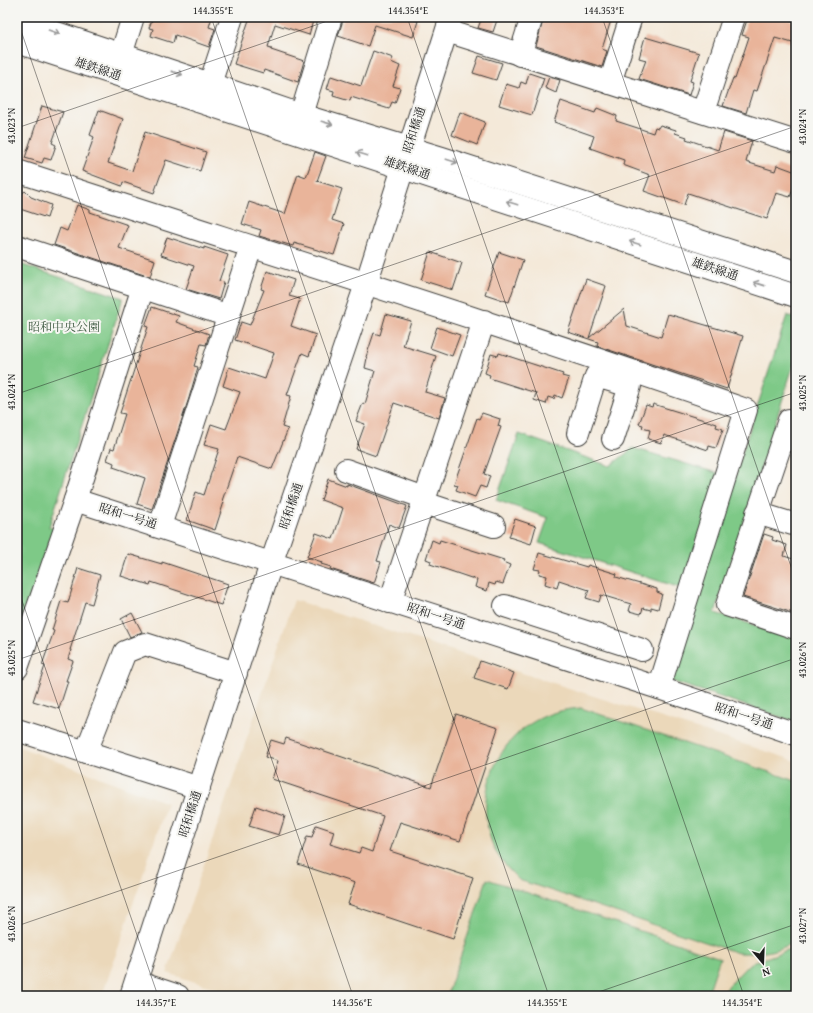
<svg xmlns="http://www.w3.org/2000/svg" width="813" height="1013" font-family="'Gentium Book Plus','Noto Serif JP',serif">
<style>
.built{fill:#ebd8ba}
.green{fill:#7ec987;stroke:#4d7252}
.building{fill:#e9b49a}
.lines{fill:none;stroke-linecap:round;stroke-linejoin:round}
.minor-casing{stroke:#3c3b38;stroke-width:24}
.major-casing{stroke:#3c3b38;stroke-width:24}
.minor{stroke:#fff;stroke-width:22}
.major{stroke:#fff;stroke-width:22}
.oneway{stroke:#999}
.ticks{fill:none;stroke:#1c1c1c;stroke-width:1;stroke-opacity:0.45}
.labels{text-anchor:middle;stroke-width:4;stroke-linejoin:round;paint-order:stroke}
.street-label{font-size:12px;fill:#1c1c1c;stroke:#f6f6f2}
.park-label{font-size:12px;fill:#3e5941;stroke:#f6f6f2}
.neatline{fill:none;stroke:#1c1c1c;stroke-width:1.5}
.ticks-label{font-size:10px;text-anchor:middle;fill:#1c1c1c}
</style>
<rect width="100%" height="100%" fill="#f6f6f2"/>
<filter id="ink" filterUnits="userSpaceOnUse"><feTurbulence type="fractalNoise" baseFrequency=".025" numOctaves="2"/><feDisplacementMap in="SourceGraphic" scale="8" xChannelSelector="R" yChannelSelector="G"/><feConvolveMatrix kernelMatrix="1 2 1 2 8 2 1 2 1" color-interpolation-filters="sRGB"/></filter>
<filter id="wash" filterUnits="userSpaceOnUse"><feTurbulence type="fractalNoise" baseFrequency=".012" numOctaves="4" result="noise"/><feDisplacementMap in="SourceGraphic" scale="16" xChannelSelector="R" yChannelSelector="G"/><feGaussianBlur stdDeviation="0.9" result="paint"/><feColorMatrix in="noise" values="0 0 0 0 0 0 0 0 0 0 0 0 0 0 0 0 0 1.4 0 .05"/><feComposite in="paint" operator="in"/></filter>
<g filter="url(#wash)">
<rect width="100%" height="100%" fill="#f4e9d9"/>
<g class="built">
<path d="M294,600L796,761V996H240L167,973Z"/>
<path d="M17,746L167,803L102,996H17Z"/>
</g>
<g class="green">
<path d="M17,263L123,298L49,527L54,528L17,638Z"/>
<path d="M787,315L796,319V357L715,613L796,638V722L653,675L681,588L539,543L548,518L496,500L519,434L610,466L633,448L734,478Z"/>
<path d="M581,708L796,781V941C778,952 759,954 738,953L519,880C511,872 502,863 496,852C471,802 493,738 545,716C556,711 569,709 581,708Z"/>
<path d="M487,879L720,958L707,996H447Z"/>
<path d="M796,947V996H722L729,985L749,964Z"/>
</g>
<g id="blocks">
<g class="building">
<path d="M153,17H212L209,27L215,29L209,47L175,35L173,43L151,36L153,29L149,28Z"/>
<path d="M250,17H314L309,35L275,24L268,47L272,48L271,50L304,61L298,82L264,70L263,73L234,64Z"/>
<path d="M344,17H406L418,21L413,37L375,25L368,46L338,36Z"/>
<path d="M482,17H498L493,32L478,28Z"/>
<path d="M544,17H612L602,49L607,51L602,67L536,46Z"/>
<path d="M748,17H778L796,22V44L775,38L757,91L753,90L746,113L723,106L733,78L735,79L749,37L742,35Z"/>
<path d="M645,37L699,53L690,81L693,82L689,95L639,79L646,60L639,58Z"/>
<path d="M373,51L393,58L391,62L400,66L393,86L400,88L395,103L392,102L389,109L351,97L350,101L333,96L334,91L327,89L331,76L361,86Z"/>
<path d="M479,56L502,63L496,80L473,73Z"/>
<path d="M529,73L544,78L532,115L499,105L506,84L519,88L521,82L526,84Z"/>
<path d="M549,77L560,80L556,93L545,88Z"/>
<path d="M561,101L595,113L597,108L617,116L616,121L653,133L655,127L658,128L660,125L676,130L675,133L687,137L686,139L718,150L724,132L752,141L746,162L775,171L777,165L796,172V180L790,197L776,193L767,219L688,193L684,205L644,191L650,175L623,165L624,160L590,148L594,136L554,122Z"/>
<path d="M42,106L63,112L52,143L56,145L51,160L44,158L42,163L25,158Z"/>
<path d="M99,110L123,119L108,163L132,171L145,132L206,152L200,171L166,160L154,193L123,182L122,186L82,171L94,137L90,135Z"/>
<path d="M460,112L485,122L477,145L452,135Z"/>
<path d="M315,152L326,156L317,181L342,189L332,220L344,224L334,255L294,243L293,246L259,236L261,230L242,224L249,202L285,214L298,174L306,177Z"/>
<path d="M25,191L31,197L51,205L47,218L17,208V197Z"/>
<path d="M77,205L90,210V212L128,225L119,248L155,260L150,277L54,245L60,228L67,231Z"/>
<path d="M167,237L204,249V247L228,255L219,281L224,282L219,299L186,289L194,266L161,255Z"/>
<path d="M430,252L462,263L453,290L421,280Z"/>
<path d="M499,252L523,260L509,302L485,294Z"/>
<path d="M267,271L294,280L289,296L300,299L291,326L316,335L309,356L302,353L287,395L291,396L282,427L288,429L272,469L237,457L222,501L224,502L215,530L187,520L196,492L204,495L219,449L204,445L211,424L226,429L240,392L223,386L229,367L265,379L274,353L235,340L241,322L250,325L264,290L261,289Z"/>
<path d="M586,279L606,286L589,338L624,309L627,326L661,337L668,314L743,336L727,389L597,346L598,342L568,332Z"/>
<path d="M152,307L179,316L176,322L209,334L206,345L201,344L194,366L198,367L189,398L152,509L137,504L145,478L113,467L114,463L107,460L111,448L114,449L125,414L120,413L148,327L145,326Z"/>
<path d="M386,314L411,321L403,346L436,356L425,392L445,398L439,418L394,403L376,456L356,449L365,424L356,421L363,403L365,404L375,371L365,368L367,358L366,357L374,333L380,335Z"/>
<path d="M437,327L460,335L452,356L430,348Z"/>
<path d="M499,353L563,374L562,376L569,378L562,398L555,395L554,399L548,397L546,404L534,400L536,393L489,378L490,375L485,373L491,354L498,356Z"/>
<path d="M653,404L717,424L716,427L723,429L716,448L709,446L708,450L664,435L661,443L648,439L650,430L642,428L643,425L639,424L646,405L652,407Z"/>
<path d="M482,413L500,419L498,426L501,427L484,474L490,476L486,488L480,486L475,497L456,490L458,485L454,484L477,418L479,419Z"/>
<path d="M328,479L347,486V484L407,506L399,528L389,524L377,561L381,562L374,583L330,569L331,567L321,564L322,562L307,557L316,533L333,539L343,508L321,500Z"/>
<path d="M515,519L536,526L531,544L509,537Z"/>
<path d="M764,534L773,537L772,540L787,545L784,556L796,560V606L793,613L743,597Z"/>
<path d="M432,540L439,543L440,540L504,560L503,562L510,565L503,584L496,582L495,585L489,583L487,591L475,587L477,580L430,564L431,561L426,559Z"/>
<path d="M539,553L587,567L588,565L617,574L616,577L657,589V592L662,594L658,609L651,607V610L643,608L641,614L629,611L631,604L601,595L599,602L586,598L589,590L559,580L557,588L545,584L547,576L539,574L540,570L534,569Z"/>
<path d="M128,554L162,564V562L228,584L221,605L151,582L150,585L121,576Z"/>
<path d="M78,568L100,575L92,604L85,602L70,650H71L68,659L73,661L66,681H68L59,709L33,701L45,666L42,665L54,631L52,630L61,601L68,603Z"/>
<path d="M132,613L142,632L130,637L121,619Z"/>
<path d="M480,661L514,673L508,689L474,678Z"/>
<path d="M456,714L498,728L460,841L400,822L390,851L473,878L453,939L348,904L355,883L298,864L307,836L312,837L316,825L334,831L330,844L359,853L361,848L372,852L383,816L272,779L278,761L265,757L271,740L284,744L286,738L431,787Z"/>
<path d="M256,806L285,816L279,835L249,826Z"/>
</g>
</g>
</g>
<g filter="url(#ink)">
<use href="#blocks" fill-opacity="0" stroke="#3c3b38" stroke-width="1"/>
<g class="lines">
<g class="minor-casing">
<g id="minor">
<path d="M447,31L796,142"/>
<path d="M121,55L133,17"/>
<path d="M520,55L532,17"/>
<path d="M610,83L631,17"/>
<path d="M210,84L232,17"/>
<path d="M703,112L734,17"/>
<path d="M301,115L331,17"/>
<path d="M17,171C260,250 505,326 746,410L659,688"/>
<path d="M17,246L229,316"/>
<path d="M796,423L789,420L727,605L796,628"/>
<path d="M578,433L596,376L630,386L613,439"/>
<path d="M346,470L425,498"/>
<path d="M75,500L659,688L796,734"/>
<path d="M424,503L494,526"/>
<path d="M757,513L796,525"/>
<path d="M160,526L251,247"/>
<path d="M390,602L484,321"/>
<path d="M505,606L642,650"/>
<path d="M17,668L75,500L143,287"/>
<path d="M17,730L199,788"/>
<path d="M86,752L125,652L145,644L236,673"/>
<path d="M136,982L178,996"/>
<path d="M131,996L271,564L366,284L451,17"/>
</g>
</g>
<g class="major-casing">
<g id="major">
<path d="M17,20L210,84L301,115L442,158L796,272"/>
<path d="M17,42L796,296"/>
</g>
</g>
<use href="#minor" class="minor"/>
<use href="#major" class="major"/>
</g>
<defs><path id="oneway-shaft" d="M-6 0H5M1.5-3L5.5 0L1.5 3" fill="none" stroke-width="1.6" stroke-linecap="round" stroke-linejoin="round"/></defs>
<g class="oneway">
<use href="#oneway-shaft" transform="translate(54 32) rotate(19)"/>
<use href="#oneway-shaft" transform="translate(177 73) rotate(18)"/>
<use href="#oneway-shaft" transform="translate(327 123) rotate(16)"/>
<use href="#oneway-shaft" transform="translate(362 154) rotate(-162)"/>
<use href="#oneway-shaft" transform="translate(452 161) rotate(18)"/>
<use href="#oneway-shaft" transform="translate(512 203) rotate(-162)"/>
<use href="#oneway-shaft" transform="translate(635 243) rotate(-162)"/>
<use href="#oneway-shaft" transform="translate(759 284) rotate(-162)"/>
</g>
</g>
<path class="ticks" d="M211,17L549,996M407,17L744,996M602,17L796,581M17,19L353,996M17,128L339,17M17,394L796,126M17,586L158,996M17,660L796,392M17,926L796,658M587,996L796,924"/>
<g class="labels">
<g class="street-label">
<text transform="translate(98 69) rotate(18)" y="4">雄鉄線通</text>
<text transform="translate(414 130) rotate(-72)" y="4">昭和橋通</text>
<text transform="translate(407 168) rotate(18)" y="4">雄鉄線通</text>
<text transform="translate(715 269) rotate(18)" y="4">雄鉄線通</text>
<text transform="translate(291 506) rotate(-71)" y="4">昭和橋通</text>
<text transform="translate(128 516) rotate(17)" y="4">昭和一号通</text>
<text transform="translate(436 616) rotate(18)" y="4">昭和一号通</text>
<text transform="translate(744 716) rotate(18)" y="4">昭和一号通</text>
<text transform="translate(190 814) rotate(-72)" y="4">昭和橋通</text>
</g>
<g class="park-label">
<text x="64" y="331">昭和中央公園</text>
</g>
</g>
<rect width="813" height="1013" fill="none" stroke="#f6f6f2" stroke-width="44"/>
<g transform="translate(763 963) rotate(161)" stroke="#f6f6f2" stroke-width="3" paint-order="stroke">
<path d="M0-3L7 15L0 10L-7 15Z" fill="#1c1c1c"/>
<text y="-6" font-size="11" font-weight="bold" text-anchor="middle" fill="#1c1c1c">N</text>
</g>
<rect x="22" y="22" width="769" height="969" class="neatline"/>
<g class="ticks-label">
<text x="213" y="14">144.355°E</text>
<text x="408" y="14">144.354°E</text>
<text x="604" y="14">144.353°E</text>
<text transform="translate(11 126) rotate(-90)" y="4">43.023°N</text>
<text transform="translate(802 127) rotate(-90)" y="4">43.024°N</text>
<text transform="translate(11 392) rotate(-90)" y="4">43.024°N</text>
<text transform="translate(802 393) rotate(-90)" y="4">43.025°N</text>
<text transform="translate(11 658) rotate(-90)" y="4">43.025°N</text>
<text transform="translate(802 660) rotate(-90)" y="4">43.026°N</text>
<text transform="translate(11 924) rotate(-90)" y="4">43.026°N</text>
<text transform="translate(802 926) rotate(-90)" y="4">43.027°N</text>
<text x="156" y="1006">144.357°E</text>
<text x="352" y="1006">144.356°E</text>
<text x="547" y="1006">144.355°E</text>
<text x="742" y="1006">144.354°E</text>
</g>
</svg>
